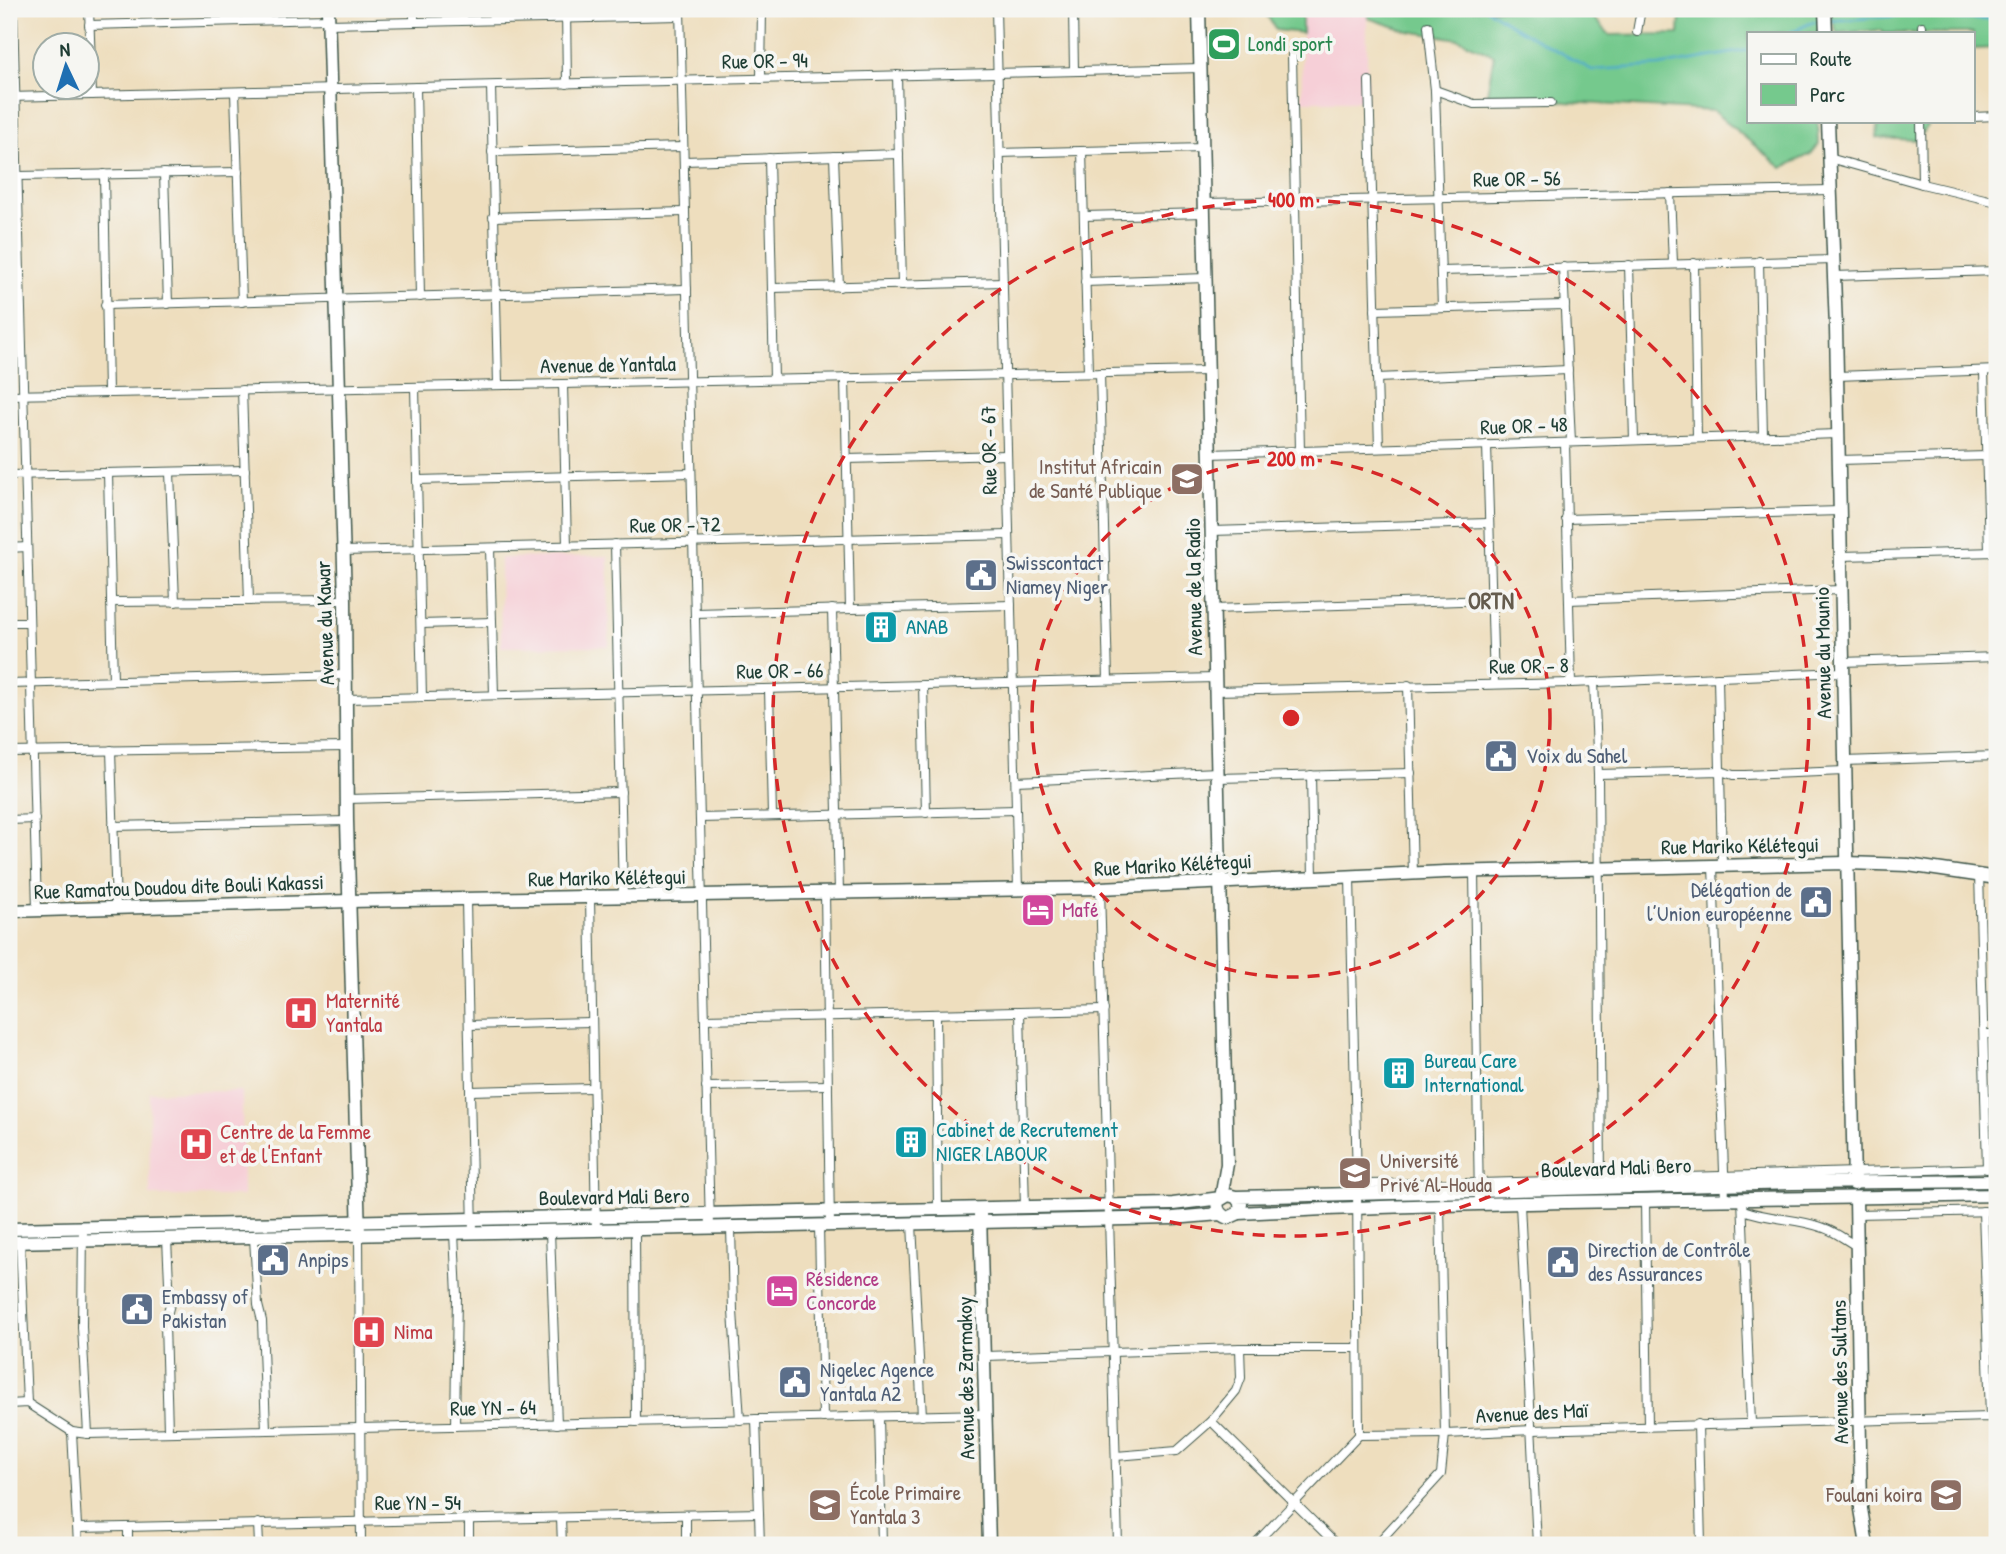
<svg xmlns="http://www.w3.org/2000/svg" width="2006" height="1554" font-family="'Patrick Hand',sans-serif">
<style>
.built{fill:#f6cfd7}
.green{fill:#75c98d;stroke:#4a8360;stroke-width:2}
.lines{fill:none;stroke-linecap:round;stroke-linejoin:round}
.stream{stroke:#4daacb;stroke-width:2.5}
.river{stroke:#4daacb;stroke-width:16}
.street-casing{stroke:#3e5549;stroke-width:10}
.secondary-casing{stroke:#3e5549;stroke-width:15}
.primary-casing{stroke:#3e5549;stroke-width:15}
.street{stroke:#fff;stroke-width:8}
.secondary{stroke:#fff;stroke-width:12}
.primary{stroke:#fff;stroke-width:12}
.ring{fill:none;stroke:#d62828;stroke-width:3.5;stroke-dasharray:12 9}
.labels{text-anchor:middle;stroke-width:7;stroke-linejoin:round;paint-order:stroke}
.leisure-label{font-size:21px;fill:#27864d;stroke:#f6f6f2;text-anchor:start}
.street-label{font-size:21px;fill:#1f3d34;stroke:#f6f6f2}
.education-label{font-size:21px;fill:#785e54;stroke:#f6f6f2;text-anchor:end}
.service-label{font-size:21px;fill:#4e5e75;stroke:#f6f6f2;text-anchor:start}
.culture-label{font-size:21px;fill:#0d838f;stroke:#f6f6f2;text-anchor:start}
.hotel-label{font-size:21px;fill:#b23c85;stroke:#f6f6f2;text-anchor:start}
.health-label{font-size:21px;fill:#be3a42;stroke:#f6f6f2;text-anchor:start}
.neighbourhood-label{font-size:23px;font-weight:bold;fill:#655c4d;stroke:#f6f6f2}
.centre{fill:#d62828;stroke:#f6f6f2;stroke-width:3.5}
.ring-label{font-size:21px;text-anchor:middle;font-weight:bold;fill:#d62828;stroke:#f6f6f2;stroke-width:7;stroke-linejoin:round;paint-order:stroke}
</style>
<rect width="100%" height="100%" fill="#f6f6f2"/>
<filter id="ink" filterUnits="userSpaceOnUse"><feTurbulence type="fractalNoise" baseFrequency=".0143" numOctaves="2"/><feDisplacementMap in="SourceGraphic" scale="14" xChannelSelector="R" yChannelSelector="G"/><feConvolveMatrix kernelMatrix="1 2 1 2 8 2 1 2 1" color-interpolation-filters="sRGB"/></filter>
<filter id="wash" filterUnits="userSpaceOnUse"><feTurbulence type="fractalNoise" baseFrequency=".00686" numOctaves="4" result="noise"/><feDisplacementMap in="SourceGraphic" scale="28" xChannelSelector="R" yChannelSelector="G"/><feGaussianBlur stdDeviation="1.57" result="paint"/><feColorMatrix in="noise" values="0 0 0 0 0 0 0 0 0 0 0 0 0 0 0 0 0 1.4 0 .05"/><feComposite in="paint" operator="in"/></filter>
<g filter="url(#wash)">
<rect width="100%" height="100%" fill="#eedebe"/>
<g class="built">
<rect x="1302" y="9" width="65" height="92"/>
<path d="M608,556L609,646L501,647L500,558Z"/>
<path d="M242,1091L243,1196H150L149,1092Z"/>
</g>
<g class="green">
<path d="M1260,9H1302V33L1276,30L1265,12Z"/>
<path d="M1368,9H1589L1592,16L1610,35L1679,34L1680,17L1694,9H1819V33H1749V121H1818L1819,144L1811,154L1782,168L1713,111L1566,102L1547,99H1486L1494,55L1459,39L1408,31L1368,18Z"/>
<path d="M1828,9H1997V48L1973,49V33H1882L1881,30L1837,33Z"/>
<path d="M1878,121H1928V126L1916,140L1877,138Z"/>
</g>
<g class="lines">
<g class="stream">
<path d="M1487,9L1520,30L1592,70L1659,66L1749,50"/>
<path d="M1828,21L1953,12"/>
<path d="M1789,33L1813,22L1822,21"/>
</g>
<path class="river" d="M1949,9L1953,12L1997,13"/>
</g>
</g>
<g filter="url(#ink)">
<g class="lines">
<g class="street-casing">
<g id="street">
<path d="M13,9L37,910"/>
<path d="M89,9L92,95"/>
<path d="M414,9V22"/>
<path d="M492,9L493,20"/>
<path d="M566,9L567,84"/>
<path d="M680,9L710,1228"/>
<path d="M762,9H775"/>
<path d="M996,9L1018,889"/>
<path d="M1073,9L1074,71"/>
<path d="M328,24L680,16"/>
<path d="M89,25L328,19"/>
<path d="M1428,26L1435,90L1442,308"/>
<path d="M1637,32L1641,9"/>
<path d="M1922,33V26"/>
<path d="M1292,55L1300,451"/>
<path d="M897,75L902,285"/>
<path d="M761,79L762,9"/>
<path d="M1369,81L1379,448"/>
<path d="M491,86L498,385"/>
<path d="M416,87L420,297"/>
<path d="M1435,90L1474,104L1551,103"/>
<path d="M235,92L242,302"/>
<path d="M9,97L1201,68"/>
<path d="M1973,117L1997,116"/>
<path d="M1921,121L1922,184"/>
<path d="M1082,151L1088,373"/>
<path d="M492,152L683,147"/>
<path d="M1000,153L1204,148"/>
<path d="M834,156L839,287"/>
<path d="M769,158L774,379"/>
<path d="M1829,158L1922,184L1997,202"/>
<path d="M684,161L899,154"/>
<path d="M164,173L168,304"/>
<path d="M104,174L108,393"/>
<path d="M18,176L238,172"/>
<path d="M1670,193L1673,263"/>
<path d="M1205,203L1830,190"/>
<path d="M1084,216L1205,213"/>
<path d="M493,217L685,212"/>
<path d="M1759,261L1763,436"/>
<path d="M1694,263L1697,438"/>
<path d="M1629,265L1634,440"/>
<path d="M1563,267L1571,442"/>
<path d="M1441,271L1834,260"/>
<path d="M1834,276L1997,271"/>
<path d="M1085,282L1206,278"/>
<path d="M773,288L1003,282"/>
<path d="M9,303L20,302"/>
<path d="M105,305L687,289"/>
<path d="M1375,310L1565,305"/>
<path d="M1984,371L1989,552"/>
<path d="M1100,373L1108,680"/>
<path d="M1837,376L1997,370"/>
<path d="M845,378L850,609"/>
<path d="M1377,378L1568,370"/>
<path d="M563,384L567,546"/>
<path d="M415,387L422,697"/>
<path d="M242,390L249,601"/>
<path d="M9,395L1208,371"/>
<path d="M1565,443L1571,683"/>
<path d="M1487,445L1494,684"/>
<path d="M1210,454L1838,434"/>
<path d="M847,459L1007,455"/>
<path d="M1839,460L1987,456"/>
<path d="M170,472L175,602"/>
<path d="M108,473L113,681"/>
<path d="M9,475L245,470"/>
<path d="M417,480L691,473"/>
<path d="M1566,519L1840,511"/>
<path d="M1212,531L1489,523"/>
<path d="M615,544L623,897"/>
<path d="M9,548L27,547"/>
<path d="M490,548L494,695"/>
<path d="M343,551L1009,535"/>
<path d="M1841,556L1997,552"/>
<path d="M1569,600L1841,590"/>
<path d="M111,602L345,600"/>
<path d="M832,609L839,892"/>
<path d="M1214,609L1491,600"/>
<path d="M695,613L1011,605"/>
<path d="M9,622H29"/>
<path d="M421,624L492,622"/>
<path d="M1842,662L1997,657"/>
<path d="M1718,677L1722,865"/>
<path d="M1594,682L1598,774L1601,1183"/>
<path d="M9,684L346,675"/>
<path d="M923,685L926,813"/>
<path d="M1408,685L1413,874"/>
<path d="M769,689L772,816"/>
<path d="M1215,691L1571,683L1843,672"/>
<path d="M347,699L1215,678"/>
<path d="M111,750L116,908"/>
<path d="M9,752L346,747"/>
<path d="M1844,761L1997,756"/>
<path d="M1598,774L1721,771L1733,775H1745L1845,771"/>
<path d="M1311,775L1313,878"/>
<path d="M1218,778L1411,773"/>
<path d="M1016,781L1218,772"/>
<path d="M347,799L621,792"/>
<path d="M700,818L1016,810"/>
<path d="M9,820L35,819"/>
<path d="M113,826L347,821"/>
<path d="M1713,866L1725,1199"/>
<path d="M1474,872L1479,1205"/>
<path d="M1979,873L1987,1169"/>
<path d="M1350,877L1357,1184L1359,1435"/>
<path d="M1100,888L1118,1545"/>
<path d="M825,892L830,1226"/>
<path d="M590,898L596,1230"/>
<path d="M466,900L473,1232"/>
<path d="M1020,1012L1025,1209"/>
<path d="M936,1015L938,1211"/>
<path d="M705,1019L1104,1010"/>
<path d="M469,1025L591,1022"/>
<path d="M1984,1034H1997"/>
<path d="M706,1087L828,1085"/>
<path d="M470,1091L592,1088"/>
<path d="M1357,1184L1479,1183L1997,1168"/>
<path d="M1742,1198L1751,1423"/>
<path d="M1645,1201L1648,1426"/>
<path d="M1520,1204L1537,1545"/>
<path d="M1743,1210C1770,1220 1798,1218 1824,1228C1836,1232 1847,1241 1858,1247"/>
<path d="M1983,1211L1990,1417"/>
<path d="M1857,1214L1997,1211"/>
<path d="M912,1224L922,1416"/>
<path d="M819,1226L823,1418"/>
<path d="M731,1227L733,1311L740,1420"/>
<path d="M83,1228L82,1327L88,1434"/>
<path d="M635,1229L636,1422"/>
<path d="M550,1231L557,1424"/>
<path d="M454,1233L457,1295L455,1426"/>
<path d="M359,1235L361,1545"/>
<path d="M254,1238L258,1305L262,1321L266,1430"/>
<path d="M167,1239L170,1304L165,1323L168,1431"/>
<path d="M20,1241L27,1403"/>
<path d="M985,1356L1240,1348H1358"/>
<path d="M9,1404L27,1403L72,1432L88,1434L986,1414"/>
<path d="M879,1417L882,1545"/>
<path d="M756,1419L760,1545"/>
<path d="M1211,1421L1337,1545"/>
<path d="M1698,1424L1701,1545"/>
<path d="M72,1432L78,1545"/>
<path d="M1116,1456L1177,1451L1211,1421L1236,1391L1241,1378L1240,1348"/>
<path d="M686,1515V1545"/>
<path d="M561,1518L562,1545"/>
<path d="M469,1520V1545"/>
<path d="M258,1523L259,1545"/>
<path d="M128,1527V1545"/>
<path d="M78,1528L759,1513"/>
<path d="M1254,1545L1359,1435L1445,1434L1533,1430L1990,1417L1997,1423"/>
<path d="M1376,1545L1441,1474L1445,1434L1440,1206"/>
</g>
</g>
<g class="secondary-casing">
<g id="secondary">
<path d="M328,9L345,600L347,821L359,1235"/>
<path d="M1199,9L1227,1164L1221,1198"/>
<path d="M1825,9L1826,33"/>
<path d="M1828,121L1836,328L1854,1184"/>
<path d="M9,911L350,901L1100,888L1445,872L1846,863L1908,865L1997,878"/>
<path d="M1856,1198L1861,1509L1867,1545"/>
<path d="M980,1213L989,1545"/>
</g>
</g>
<g class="primary-casing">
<g id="primary">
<path d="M1236,1197L1241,1204L1239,1213L1228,1218C1219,1215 1216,1209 1218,1201L1228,1195L1236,1197L1793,1183L1997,1181"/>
<path d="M1239,1213C1491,1200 1744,1200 1997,1195"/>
<path d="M9,1229L1173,1204L1221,1198"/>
<path d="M9,1242L1173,1218L1220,1214"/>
</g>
</g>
<use href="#street" class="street"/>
<use href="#secondary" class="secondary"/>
<use href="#primary" class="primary"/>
</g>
</g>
<g class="ring">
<circle cx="1291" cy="718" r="259"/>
<circle cx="1291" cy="718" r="518"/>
</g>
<defs>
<g id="stadium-square" transform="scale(1.75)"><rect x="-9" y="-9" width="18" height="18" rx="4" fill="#2e9e5b" stroke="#f6f6f2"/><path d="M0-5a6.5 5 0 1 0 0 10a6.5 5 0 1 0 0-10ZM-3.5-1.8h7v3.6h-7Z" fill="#fff"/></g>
<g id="university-square" transform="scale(1.75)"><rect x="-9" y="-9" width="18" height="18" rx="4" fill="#8d6e63" stroke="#f6f6f2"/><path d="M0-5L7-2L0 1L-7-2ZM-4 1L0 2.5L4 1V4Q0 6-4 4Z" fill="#fff"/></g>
<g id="civic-square" transform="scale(1.75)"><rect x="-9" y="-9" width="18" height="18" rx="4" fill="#5c6f8a" stroke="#f6f6f2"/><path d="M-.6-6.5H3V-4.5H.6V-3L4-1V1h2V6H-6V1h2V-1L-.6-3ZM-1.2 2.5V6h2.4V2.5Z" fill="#fff"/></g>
<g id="building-square" transform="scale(1.75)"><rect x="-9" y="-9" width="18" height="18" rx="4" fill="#0f9aa8" stroke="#f6f6f2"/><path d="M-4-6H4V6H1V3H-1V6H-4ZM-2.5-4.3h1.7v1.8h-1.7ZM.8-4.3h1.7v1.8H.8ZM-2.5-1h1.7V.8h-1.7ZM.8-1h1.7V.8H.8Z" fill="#fff"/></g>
<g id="hotel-square" transform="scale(1.75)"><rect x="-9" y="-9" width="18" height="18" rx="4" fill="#d1479c" stroke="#f6f6f2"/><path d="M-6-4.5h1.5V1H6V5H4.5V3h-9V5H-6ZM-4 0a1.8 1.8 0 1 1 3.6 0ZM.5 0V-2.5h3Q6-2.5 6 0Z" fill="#fff"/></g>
<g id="hospital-square" transform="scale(1.75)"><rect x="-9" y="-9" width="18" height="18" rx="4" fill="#e0444e" stroke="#f6f6f2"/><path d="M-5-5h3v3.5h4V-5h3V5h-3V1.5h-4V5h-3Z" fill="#fff"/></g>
<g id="school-square" transform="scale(1.75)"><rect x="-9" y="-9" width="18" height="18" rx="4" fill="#8d6e63" stroke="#f6f6f2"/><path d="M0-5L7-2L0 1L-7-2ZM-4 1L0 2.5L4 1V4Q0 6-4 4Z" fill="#fff"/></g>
</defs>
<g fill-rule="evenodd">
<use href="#stadium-square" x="1224" y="44"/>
<use href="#university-square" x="1187" y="479"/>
<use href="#civic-square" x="981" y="575"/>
<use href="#building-square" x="881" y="627"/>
<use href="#civic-square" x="1501" y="756"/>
<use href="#civic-square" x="1816" y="902"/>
<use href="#hotel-square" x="1038" y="910"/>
<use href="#hospital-square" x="301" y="1013"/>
<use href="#building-square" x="1399" y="1073"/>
<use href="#building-square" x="911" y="1142"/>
<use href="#hospital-square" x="196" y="1144"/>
<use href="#university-square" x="1355" y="1173"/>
<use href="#civic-square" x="273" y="1260"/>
<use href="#civic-square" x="1563" y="1262"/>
<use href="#hotel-square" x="782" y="1291"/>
<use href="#civic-square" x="137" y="1309"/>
<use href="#hospital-square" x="369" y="1332"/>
<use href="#civic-square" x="795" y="1382"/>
<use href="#school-square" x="1946" y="1495"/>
<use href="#school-square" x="825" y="1505"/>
</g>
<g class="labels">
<g class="leisure-label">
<text x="1248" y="51">Londi sport</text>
</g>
<g class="street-label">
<text transform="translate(765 61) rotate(-1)" y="7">Rue OR - 94</text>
<text transform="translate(1517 179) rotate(-1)" y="7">Rue OR - 56</text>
<text transform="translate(608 365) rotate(-1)" y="7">Avenue de Yantala</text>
<text transform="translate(1524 426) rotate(-2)" y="7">Rue OR - 48</text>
<text transform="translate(989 450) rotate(-91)" y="7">Rue OR - 67</text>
<text transform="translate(675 525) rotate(-1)" y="7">Rue OR - 72</text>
<text transform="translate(1194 587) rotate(-91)" y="7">Avenue de la Radio</text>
<text transform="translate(325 623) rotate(-92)" y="7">Avenue du Kawar</text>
<text transform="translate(1823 653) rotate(-91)" y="7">Avenue du Mounio</text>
<text transform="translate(1529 666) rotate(-1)" y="7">Rue OR - 8</text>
<text transform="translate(780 671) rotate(-1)" y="7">Rue OR - 66</text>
<text transform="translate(1740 846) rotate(-1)" y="7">Rue Mariko Kélétegui</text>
<text transform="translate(1173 865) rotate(-3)" y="7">Rue Mariko Kélétegui</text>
<text transform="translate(607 878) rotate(-1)" y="7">Rue Mariko Kélétegui</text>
<text transform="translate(179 887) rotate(-2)" y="7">Rue Ramatou Doudou dite Bouli Kakassi</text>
<text transform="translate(1616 1168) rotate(-2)" y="7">Boulevard Mali Bero</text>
<text transform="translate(614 1197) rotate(-1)" y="7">Boulevard Mali Bero</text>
<text transform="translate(1840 1372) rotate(-91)" y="7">Avenue des Sultans</text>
<text transform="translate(966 1378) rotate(-91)" y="7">Avenue des Zarmakoy</text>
<text transform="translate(493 1408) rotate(-1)" y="7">Rue YN - 64</text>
<text transform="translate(1532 1413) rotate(-3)" y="7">Avenue des Maï</text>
<text x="418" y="1510">Rue YN - 54</text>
</g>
<g class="education-label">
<text x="1162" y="474">Institut Africain<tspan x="1162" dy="24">de Santé Publique</tspan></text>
<text x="1380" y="1168" text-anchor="start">Université<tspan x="1380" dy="24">Privé Al-Houda</tspan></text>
<text x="850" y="1500" text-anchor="start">École Primaire<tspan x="850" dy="24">Yantala 3</tspan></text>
<text x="1922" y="1502">Foulani koira</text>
</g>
<g class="service-label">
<text x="1006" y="570">Swisscontact<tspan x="1006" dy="24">Niamey Niger</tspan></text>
<text x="1526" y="763">Voix du Sahel</text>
<text x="1792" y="897" text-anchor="end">Délégation de<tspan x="1792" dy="24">l’Union européenne</tspan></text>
<text x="1588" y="1257">Direction de Contrôle<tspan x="1588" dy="24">des Assurances</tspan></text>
<text x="298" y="1267">Anpips</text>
<text x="162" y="1304">Embassy of<tspan x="162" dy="24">Pakistan</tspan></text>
<text x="820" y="1377">Nigelec Agence<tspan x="820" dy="24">Yantala A2</tspan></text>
</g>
<g class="culture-label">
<text x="906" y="634">ANAB</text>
<text x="1424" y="1068">Bureau Care<tspan x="1424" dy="24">International</tspan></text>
<text x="936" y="1137">Cabinet de Recrutement<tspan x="936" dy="24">NIGER LABOUR</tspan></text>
</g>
<g class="hotel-label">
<text x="1062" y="917">Mafé</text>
<text x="806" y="1286">Résidence<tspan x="806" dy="24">Concorde</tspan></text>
</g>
<g class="health-label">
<text x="326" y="1008">Maternité<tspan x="326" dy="24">Yantala</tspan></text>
<text x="220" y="1139">Centre de la Femme<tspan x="220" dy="24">et de l'Enfant</tspan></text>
<text x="394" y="1339">Nima</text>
</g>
<g class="neighbourhood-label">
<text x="1491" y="609">ORTN</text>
</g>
</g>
<circle cx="1291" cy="718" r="10" class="centre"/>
<g class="ring-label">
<text x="1291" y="207">400 m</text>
<text x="1291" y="466">200 m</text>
</g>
<rect width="2006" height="1554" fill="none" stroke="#f6f6f2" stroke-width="35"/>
<rect x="1747" y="32" width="228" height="91" fill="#f6f6f2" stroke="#a0aca6" stroke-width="2"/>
<rect x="1761" y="54" width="35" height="10" fill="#ffffff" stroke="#a0aca6" stroke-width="2"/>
<text x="1810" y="66" font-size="21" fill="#1f3d34">Route</text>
<rect x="1761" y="84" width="35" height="21" fill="#75c98d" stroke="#a0aca6" stroke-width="2"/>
<text x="1810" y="102" font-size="21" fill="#1f3d34">Parc</text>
<g transform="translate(66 66) rotate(356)"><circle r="33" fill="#f6f6f2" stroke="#a0aca6" stroke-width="2"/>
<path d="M0-5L12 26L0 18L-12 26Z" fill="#1f6fb2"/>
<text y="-10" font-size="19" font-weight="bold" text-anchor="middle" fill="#1f3d34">N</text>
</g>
</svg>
